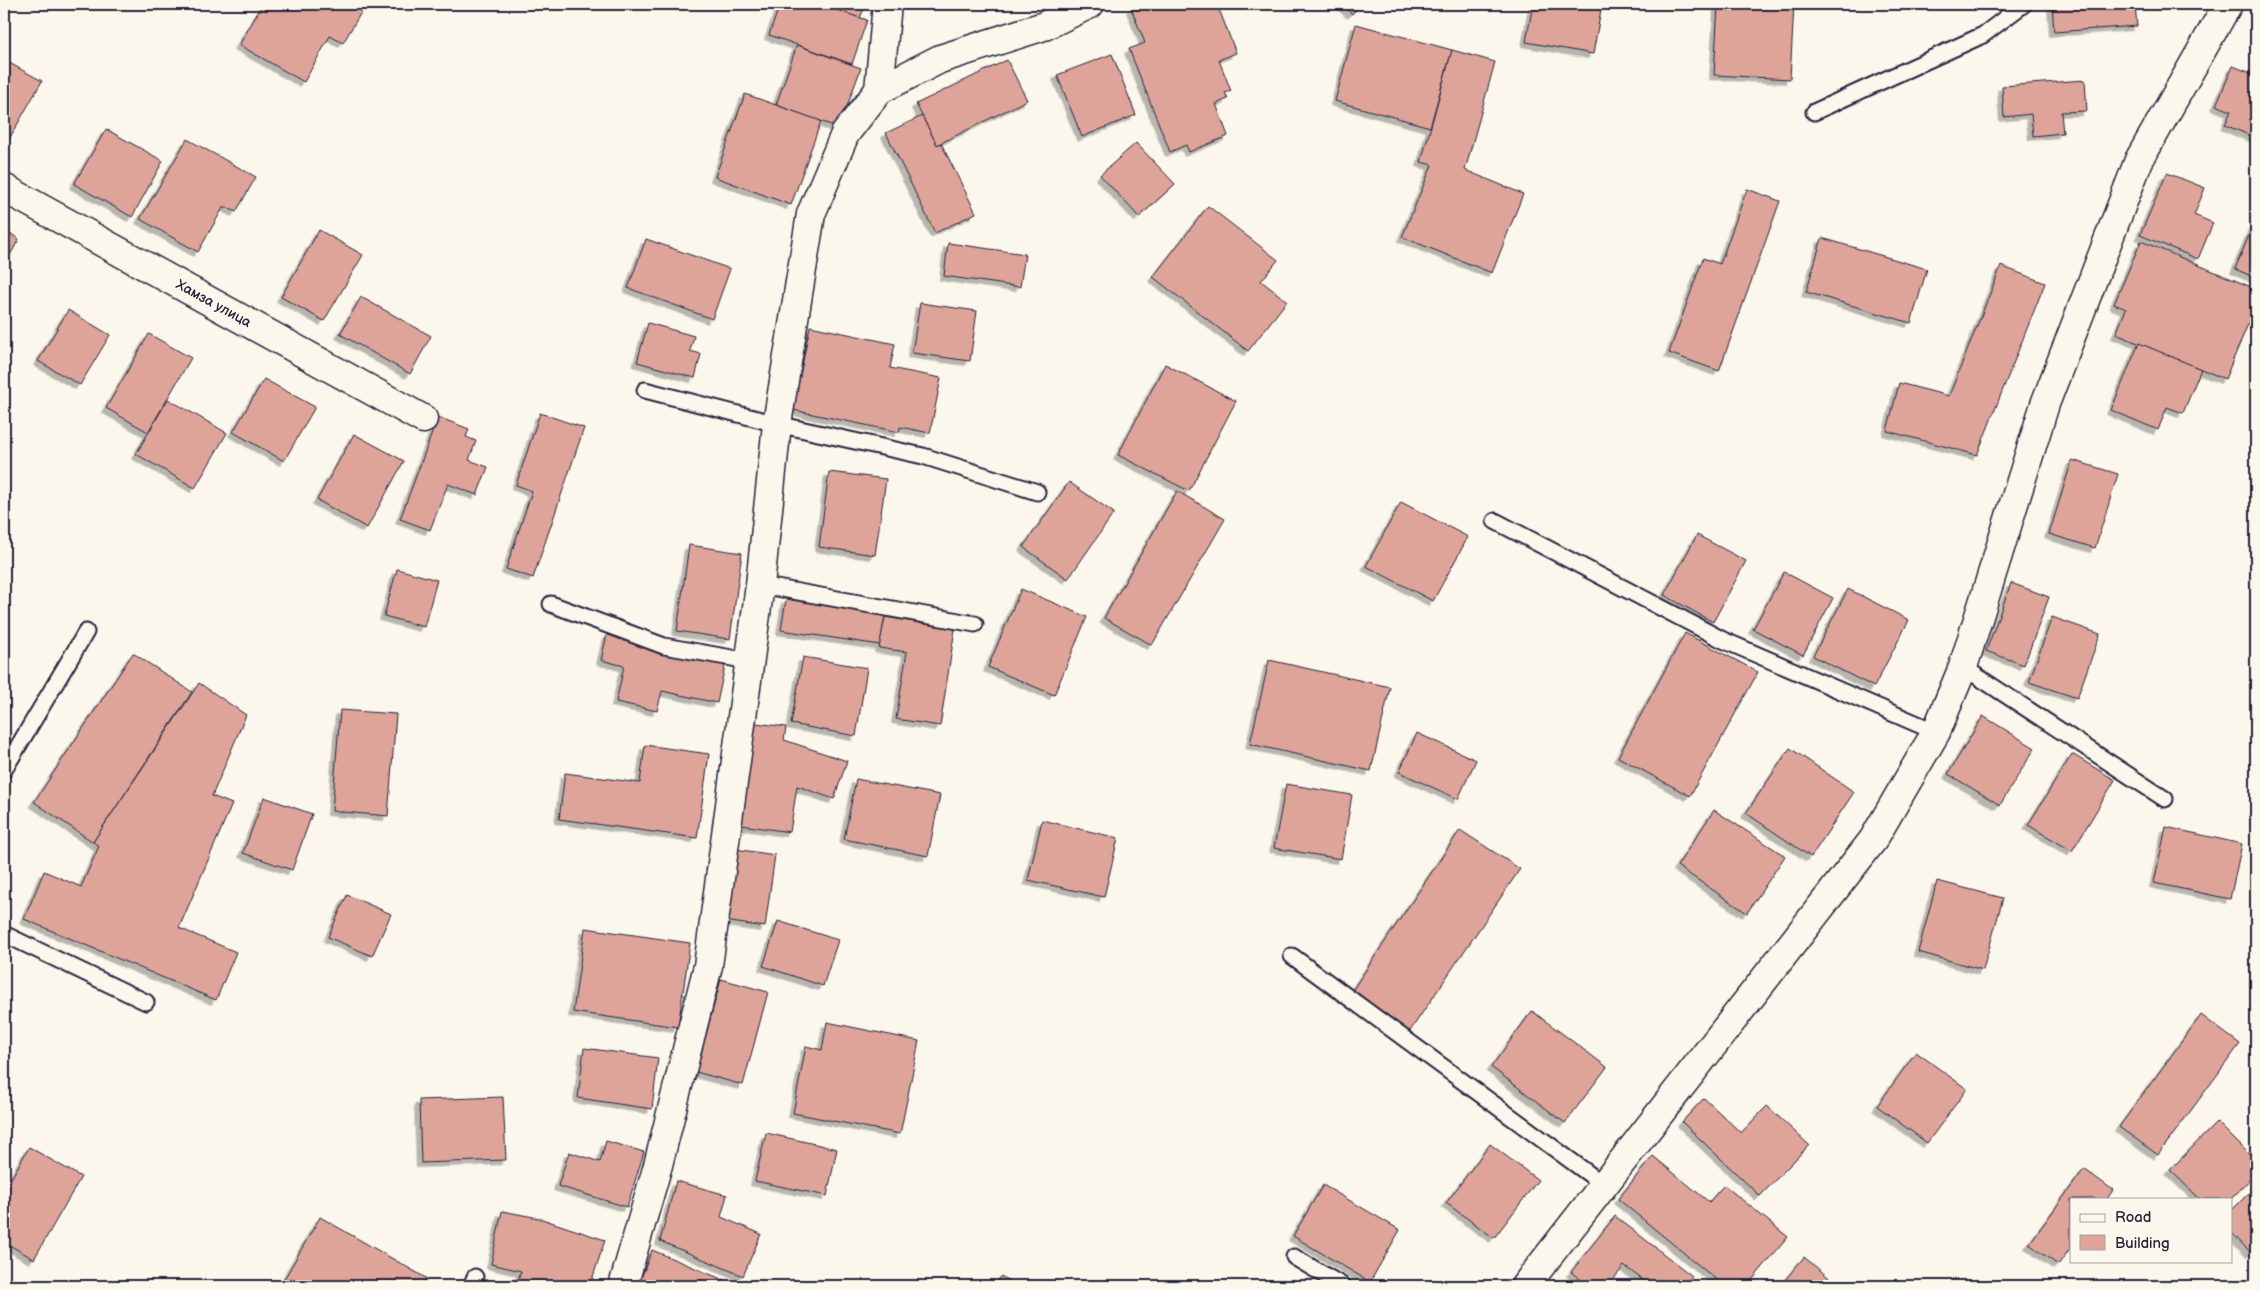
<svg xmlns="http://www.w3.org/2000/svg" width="2260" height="1290" font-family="'Balsamiq Sans',sans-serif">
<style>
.building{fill:#dea49a;stroke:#22223b;filter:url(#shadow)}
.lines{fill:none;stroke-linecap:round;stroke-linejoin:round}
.service-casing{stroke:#22223b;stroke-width:19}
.minor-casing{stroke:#22223b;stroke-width:31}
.service{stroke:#fbf7ec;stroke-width:15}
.minor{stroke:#fbf7ec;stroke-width:28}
.labels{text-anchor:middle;stroke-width:4.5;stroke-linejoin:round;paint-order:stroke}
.street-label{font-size:14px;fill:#22223b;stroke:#fbf7ec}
</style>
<defs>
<filter id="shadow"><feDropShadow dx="-4.5" dy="4.5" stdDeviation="0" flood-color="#0004"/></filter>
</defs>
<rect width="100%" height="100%" fill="#fbf7ec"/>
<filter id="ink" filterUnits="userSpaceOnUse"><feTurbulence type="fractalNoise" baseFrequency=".02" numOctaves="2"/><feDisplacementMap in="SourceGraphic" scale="10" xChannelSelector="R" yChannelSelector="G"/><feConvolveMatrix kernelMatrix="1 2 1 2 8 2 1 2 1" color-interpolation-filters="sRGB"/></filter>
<g filter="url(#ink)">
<g class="building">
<path d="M263,4H366L343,43L330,36L304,82L239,45Z"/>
<path d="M780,4H820L867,20L852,64L769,35Z"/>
<path d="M820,4H866L860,18Z"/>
<path d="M1142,4H1190L1192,10L1208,4H1217L1236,53L1219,60L1231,91L1225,93L1228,99L1216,104L1228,136L1189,152L1186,145L1170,152L1129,49L1145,43L1131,8Z"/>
<path d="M1341,4H1361L1352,14Z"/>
<path d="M1533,4H1602L1593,54L1526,42Z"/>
<path d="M1718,4H1794L1790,79L1714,75Z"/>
<path d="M2052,4H2135L2137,26L2054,32Z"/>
<path d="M1356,24L1452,50L1430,127L1335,101Z"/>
<path d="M797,45L861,68L839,128L776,105Z"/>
<path d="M1452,50L1495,62L1465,170L1523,194L1492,273L1402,237L1432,165L1421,162Z"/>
<path d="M1112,54L1136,115L1082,137L1057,75Z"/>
<path d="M4,60L42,81L4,148Z"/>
<path d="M1007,60L1027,100L937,145L916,104Z"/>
<path d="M2233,66L2256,75V138L2225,125L2231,111L2216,105Z"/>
<path d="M2085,80L2087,111L2061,112L2063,133L2033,136L2031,114L2004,117L2002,86Z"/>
<path d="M745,94L821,121L791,205L715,177Z"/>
<path d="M922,116L937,145L941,143L976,213L935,233L886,133Z"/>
<path d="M106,129L163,161L132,217L74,184Z"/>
<path d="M187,139L256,177L236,212L224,206L198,252L140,219Z"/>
<path d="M1136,143L1175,184L1139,217L1100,175Z"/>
<path d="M2167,173L2205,188L2194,215L2213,223L2198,259L2140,235Z"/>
<path d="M1747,189L1780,201L1719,371L1669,353L1703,258L1720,264Z"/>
<path d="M1208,206L1278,260L1261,281L1287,301L1248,351L1153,277Z"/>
<path d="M2256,218V278L2235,269Z"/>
<path d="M4,230L19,239L4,266Z"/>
<path d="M319,230L363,255L324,321L281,297Z"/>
<path d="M1822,238L1927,269L1911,323L1806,292Z"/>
<path d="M646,239L730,269L712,319L628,288Z"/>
<path d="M2141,241L2256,289V305L2225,379L2116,334L2126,309L2114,304Z"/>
<path d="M948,243L1025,254L1020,287L944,276Z"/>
<path d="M2001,266L2045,283L1977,455L1887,431L1899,383L1949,396Z"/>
<path d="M361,297L431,336L410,374L340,334Z"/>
<path d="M920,303L977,311L970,361L912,353Z"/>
<path d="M68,310L110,335L80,385L38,361Z"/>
<path d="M648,323L694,336L690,351L701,354L695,378L637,362Z"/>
<path d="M810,326L895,344L890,368L941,378L930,433L900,427L899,432L793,410Z"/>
<path d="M149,334L191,358L148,432L106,408Z"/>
<path d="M2139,343L2201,369L2183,413L2167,407L2158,430L2111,410Z"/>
<path d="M1165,364L1236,401L1189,491L1118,455Z"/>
<path d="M264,379L315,407L284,461L233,432Z"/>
<path d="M168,399L227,433L195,488L136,454Z"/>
<path d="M540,413L584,428L533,578L506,569L532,491L516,485Z"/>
<path d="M438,417L469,429L466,437L476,441L469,460L488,467L477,495L448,484L430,530L400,519Z"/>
<path d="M354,434L404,461L367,528L317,500Z"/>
<path d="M2072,460L2118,474L2095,548L2049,534Z"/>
<path d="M829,472L886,479L875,555L819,547Z"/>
<path d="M1069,482L1114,513L1068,579L1023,547Z"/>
<path d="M1177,491L1225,519L1152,645L1104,618Z"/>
<path d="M1401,502L1468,537L1433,601L1366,566Z"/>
<path d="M1697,535L1746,561L1713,622L1664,595Z"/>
<path d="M689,545L742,553L730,639L677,631Z"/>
<path d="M397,569L437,580L424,627L384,616Z"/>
<path d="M1784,572L1833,598L1803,655L1753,629Z"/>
<path d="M2011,583L2049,597L2024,665L1986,651Z"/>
<path d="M1021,589L1087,617L1054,695L988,667Z"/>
<path d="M1848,589L1909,620L1874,687L1813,656Z"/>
<path d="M786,599L885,615L880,645L781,630Z"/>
<path d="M885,617L955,629L940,726L896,719L907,652L879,648Z"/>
<path d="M2052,617L2100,634L2077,698L2029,682Z"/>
<path d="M1685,633L1758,672L1690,796L1618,757Z"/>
<path d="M607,634L726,661L717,703L662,691L657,711L616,702L624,666L601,660Z"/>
<path d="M133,653L192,692L93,842L34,802Z"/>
<path d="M803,657L867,668L856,736L791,724Z"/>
<path d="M1269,660L1390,687L1371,771L1250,744Z"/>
<path d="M199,683L246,715L212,796L232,804L179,928L236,952L216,1000L24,919L44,871L81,887L99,846L93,842Z"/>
<path d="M340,710L396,714L388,816L332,811Z"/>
<path d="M1983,716L2035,748L2000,805L1948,774Z"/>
<path d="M749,722L786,727L784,740L847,761L834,799L797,786L790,832L734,824Z"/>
<path d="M1417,733L1476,760L1458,799L1399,772Z"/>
<path d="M645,745L709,754L697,838L559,819L565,773L640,783Z"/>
<path d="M1790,748L1854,792L1811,857L1746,813Z"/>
<path d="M2072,754L2115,780L2072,851L2028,825Z"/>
<path d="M856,779L940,795L928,856L844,839Z"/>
<path d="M1286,784L1352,795L1341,859L1274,848Z"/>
<path d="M264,797L312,814L292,870L243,853Z"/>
<path d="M1714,810L1785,856L1747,913L1677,866Z"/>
<path d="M1042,820L1118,838L1104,897L1028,880Z"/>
<path d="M2166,827L2242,844L2230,899L2154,883Z"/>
<path d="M1460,830L1520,869L1408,1034L1349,995Z"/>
<path d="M735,849L775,855L765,927L724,921Z"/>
<path d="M1937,881L2003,898L1983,970L1918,952Z"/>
<path d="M347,895L391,914L372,956L328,937Z"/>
<path d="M778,921L838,940L823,986L763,966Z"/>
<path d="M585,928L690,943L678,1027L573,1012Z"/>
<path d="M721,979L768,992L743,1085L696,1072Z"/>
<path d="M1532,1011L1607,1067L1565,1123L1491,1067Z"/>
<path d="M2201,1015L2240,1044L2158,1155L2119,1127Z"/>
<path d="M827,1022L919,1041L900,1134L793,1113L806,1046L822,1050Z"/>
<path d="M584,1048L658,1058L652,1109L578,1098Z"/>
<path d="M1916,1052L1967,1089L1927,1143L1877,1106Z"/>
<path d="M503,1097L506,1160L421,1163L419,1100Z"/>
<path d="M1704,1098L1741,1133L1767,1106L1809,1145L1760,1196L1682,1122Z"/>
<path d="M2217,1122L2256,1161V1173L2231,1199H2200L2170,1170Z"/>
<path d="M766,1133L837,1149L827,1196L755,1181Z"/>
<path d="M606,1141L644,1152L627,1207L558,1186L569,1152L600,1162Z"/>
<path d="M1490,1144L1538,1180L1494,1238L1446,1203Z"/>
<path d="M29,1147L81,1177L34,1259L4,1242V1191Z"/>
<path d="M1653,1156L1709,1202L1724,1185L1788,1237L1747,1286H1724L1618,1199Z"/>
<path d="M2084,1169L2113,1190L2107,1199H2071V1247L2058,1265L2029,1244Z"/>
<path d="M676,1181L727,1195L721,1217L761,1234L743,1276L660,1241Z"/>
<path d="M1323,1185L1400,1230L1370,1282L1293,1236Z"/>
<path d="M2253,1189L2256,1192V1249L2251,1253L2231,1232V1211Z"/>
<path d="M502,1211L539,1218L605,1240L590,1286H516L521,1271L491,1264Z"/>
<path d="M1615,1216L1692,1276L1684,1286H1651L1624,1266L1608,1286H1589L1571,1272Z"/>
<path d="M320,1217L426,1278L422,1286H280Z"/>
<path d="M652,1250L726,1281L724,1286H638Z"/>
<path d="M1804,1257L1839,1286H1780Z"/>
<path d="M1001,1276L1017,1286H994Z"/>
</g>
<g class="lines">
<g class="service-casing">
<g id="service">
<path d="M1814,112L1983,35L2024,4"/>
<path d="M645,390L777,424L923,456L1037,492"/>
<path d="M1495,521L1723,640L1936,732"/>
<path d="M760,585L975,624"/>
<path d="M551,604L664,646L749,661"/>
<path d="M1963,667L2165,799"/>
<path d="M4,770L86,632"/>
<path d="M4,934L146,1002"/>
<path d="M1292,956L1604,1185"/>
<path d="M1294,1257L1343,1286"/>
<path d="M471,1286L475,1277"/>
</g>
</g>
<g class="minor-casing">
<g id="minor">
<path d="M879,90L887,4"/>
<path d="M4,188L423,419"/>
<path d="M623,1286L658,1165L708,966L760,585L777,424L811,214L845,134L879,90L940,59L1044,26L1090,4"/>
<path d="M1525,1286L1873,840L1936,732L1963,667L2045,404L2139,160L2228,4"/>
</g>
</g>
<use href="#service" class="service"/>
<use href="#minor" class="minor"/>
</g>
</g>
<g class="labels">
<g class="street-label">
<text transform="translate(214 303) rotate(29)" y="5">Хамза улица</text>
</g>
</g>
<rect width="2260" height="1290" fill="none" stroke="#fbf7ec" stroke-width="20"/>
<rect x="10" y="10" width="2240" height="1270" fill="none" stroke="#22223b" stroke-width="2" filter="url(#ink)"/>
<rect x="2070" y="1198" width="162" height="65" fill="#fbf7ec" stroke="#a4a2a5"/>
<rect x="2080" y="1214" width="25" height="8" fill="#fbf7ec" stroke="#a4a2a5"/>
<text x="2115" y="1222" font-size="15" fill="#22223b">Road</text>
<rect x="2080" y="1235" width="25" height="15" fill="#dea49a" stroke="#a4a2a5"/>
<text x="2115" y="1248" font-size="15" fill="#22223b">Building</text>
</svg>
